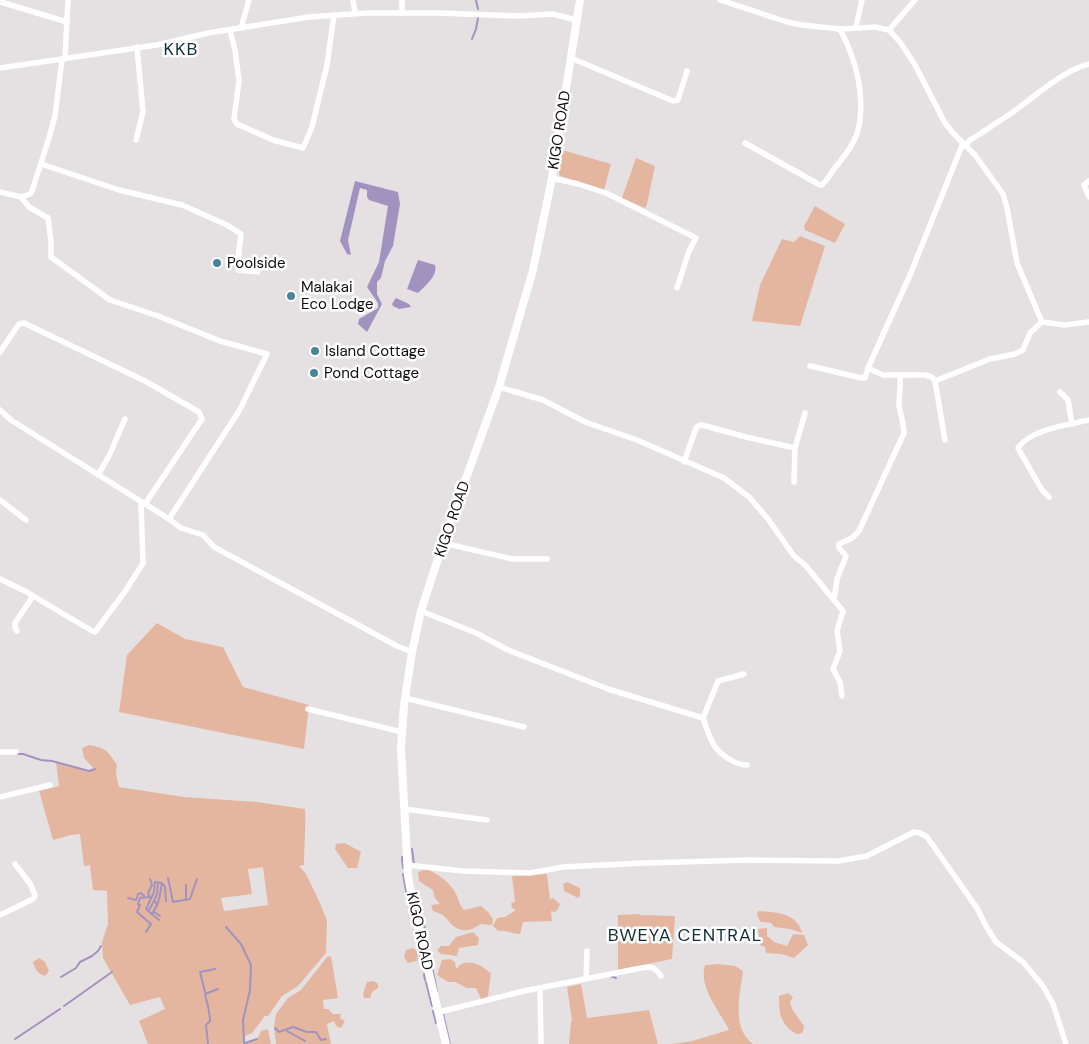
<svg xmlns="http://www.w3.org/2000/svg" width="1089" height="1044" font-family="'DM Sans',sans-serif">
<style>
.green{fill:#e5b69f;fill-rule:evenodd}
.water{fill:#a193c0}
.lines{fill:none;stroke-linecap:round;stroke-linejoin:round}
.stream{stroke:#a193c0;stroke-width:2}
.street{stroke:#fff;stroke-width:5.5}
.secondary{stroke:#fff;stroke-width:8}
.poi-dot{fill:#458799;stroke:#fff;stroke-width:2}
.labels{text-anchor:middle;stroke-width:5;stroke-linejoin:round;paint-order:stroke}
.street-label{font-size:15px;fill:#0f0e0e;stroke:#fff}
.poi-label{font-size:15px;fill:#0f0e0e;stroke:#fff;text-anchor:start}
.quarter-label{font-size:18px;letter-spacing:1px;fill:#103039;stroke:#fff}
</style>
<rect width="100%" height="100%" fill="#e5e1e3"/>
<g class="green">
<path d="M562,150L611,164L604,190L560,176L559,173Z"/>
<path d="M636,158L655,166L647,204L645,208L622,198Z"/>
<path d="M815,206L845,224L835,243L805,230L804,226Z"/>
<path d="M800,236L825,246L800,326L752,321L760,285L781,241L782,239L794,242Z"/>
<path d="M157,623L185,639L223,647L243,687L309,705L304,749L119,712L127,655Z"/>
<path d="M89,745C106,748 107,750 117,765L116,773L119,787L184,797L257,802L305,809C306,828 304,846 304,865L299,866L306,874L320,903L327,921L326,953L298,986L282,996L268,1016H265L252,1033L245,1036V1043L257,1039L261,1031L268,1029L271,1044H148L139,1021L165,1009L160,997L130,1005L103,958L102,942L108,924L107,891L93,890L90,865L84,866L80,834L71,835L53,840L39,791L59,786L56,762L89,771L94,769L84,758L82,748ZM263,867L268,905L224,911L221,898L252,894L248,869Z"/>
<path d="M345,843L361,852L357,868H348L335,849L336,844Z"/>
<path d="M426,869C439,874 451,883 457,896C459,902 460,905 464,910L481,906L488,912L493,919L492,925L480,924C470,933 459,932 450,923C448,921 447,918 444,916C442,914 436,912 433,911L431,905L440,904L435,898L433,890L419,881L418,872Z"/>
<path d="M547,874L550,899L553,898L560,904L558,909L555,912L551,911L552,921L523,922L520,934C512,934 507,930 498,931L493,926L497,918L505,917L516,910L512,908L511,903L515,902L512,876Z"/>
<path d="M567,882L580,888V896L578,898L564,891L563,884Z"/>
<path d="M758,911C775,912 798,913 802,933L790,929L774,927L771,923L761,922L757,916Z"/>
<path d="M639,914L640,915L675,916L672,959L618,970V915Z"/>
<path d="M767,928V936L774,942L787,946L793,934L804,935L808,945L794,958L781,954L766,953L765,947L760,945L758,929Z"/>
<path d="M473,932L479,938L478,945L459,948L457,956L441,954L437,950L441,946H449L456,937Z"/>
<path d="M413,948L418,952L417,961L408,963L404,957L406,950Z"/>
<path d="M331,956L338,998L323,1000L324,1009H328L333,1014H341L340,1018L345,1021L341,1028L337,1027L334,1021L327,1024L331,1044H276L274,1027L276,1014L288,998L301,990L327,957Z"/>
<path d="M39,958L45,962L49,971L45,976C38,974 35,969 33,962Z"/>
<path d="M450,959L455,962L456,969C465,956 483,965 491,974L488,996L486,1003L481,999L476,988H467L455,982H448L437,975L442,960Z"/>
<path d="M719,964L735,966L743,971C740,994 731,1028 753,1044H672L692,1041L729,1030C720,1011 698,988 705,965Z"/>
<path d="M374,981L378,984V988L372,992L370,998H364L363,994L367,982Z"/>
<path d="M581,984L587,1018L649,1010L658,1044H569L571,1022L572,1020L567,987Z"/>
<path d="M788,993L793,997L790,1002L792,1009L804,1026C803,1043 787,1029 783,1021C779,1014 779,1004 779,996Z"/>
</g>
<g class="water">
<path d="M355,181L398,192L400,204L393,246L385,261L381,278L377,282V294L382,304L367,332L358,324L359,319L378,308V303L367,287L379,262L388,206L369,200L367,197V190L360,188L348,240L351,255L347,254L340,241Z"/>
<path d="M418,260L435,265C438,276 425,286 418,293L407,289Z"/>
<path d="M396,298L409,304L411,307L399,309L393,306L392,304Z"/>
</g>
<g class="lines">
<g class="stream">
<path d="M476,0L478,9"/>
<path d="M472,39L476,29L478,18"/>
<path d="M17,754H23L41,760L52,761L89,771L95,769"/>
<path d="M412,849L414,864"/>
<path d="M402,857L403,868"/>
<path d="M403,874L410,913"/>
<path d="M168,878L173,902L190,899L197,879"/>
<path d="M163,884L165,887L166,901"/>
<path d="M416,891L425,929"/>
<path d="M128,898L136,900L138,894L141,893L144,896"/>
<path d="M150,898L148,893L152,885L150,879"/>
<path d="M186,900V885"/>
<path d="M157,904L154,901L157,894L158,884"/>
<path d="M149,910L154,901"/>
<path d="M154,912L160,916"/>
<path d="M151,914C159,907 160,894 162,883L155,882L154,892L146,909L159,920"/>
<path d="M412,918L413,923"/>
<path d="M226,927L241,944L251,965L250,990L243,1020L244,1043"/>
<path d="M146,932L151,924L137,912L140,905L138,904L140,898L149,897"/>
<path d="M415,932L423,968"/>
<path d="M426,937L430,957"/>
<path d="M431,962L437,991"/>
<path d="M424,974L425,980"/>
<path d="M610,976L616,978"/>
<path d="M61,977L76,968L80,962L92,956L98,951L101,946"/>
<path d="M426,982L432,1006"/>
<path d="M205,992L200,972L215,969"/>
<path d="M64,1006L112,972"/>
<path d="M433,1011L436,1023"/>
<path d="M443,1014L450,1044"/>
<path d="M275,1028L279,1032L293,1027L307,1032H316L321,1040L326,1039"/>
<path d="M287,1031L305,1041"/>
<path d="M15,1039L60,1009"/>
<path d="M245,1043L257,1039"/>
<path d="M208,1044L206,1025L210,1021C210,1012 207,1003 205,994L218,989"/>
</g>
<g class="street">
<path d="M353,0L355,13"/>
<path d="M402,0V13"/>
<path d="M720,0L787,22L802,25L840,29L875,27L889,30L915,0"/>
<path d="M1,2L67,22"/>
<path d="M856,27L862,0"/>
<path d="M241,28L249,0"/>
<path d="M230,30L235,50L239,81L234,119L237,124L273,140L303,148L312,127L327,65L334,15"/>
<path d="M889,30L900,42L915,65L945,123L953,133L975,155L1003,194L1007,208L1017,263L1042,322"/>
<path d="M571,58L673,101L678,100L687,71"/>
<path d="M65,59L68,0"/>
<path d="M0,68L157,45L208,33L309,17L367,13H439L518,16L553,14L576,20"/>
<path d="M136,140L143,112L137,47"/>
<path d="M745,143L820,185H822C827,180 830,175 834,169C843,158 852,147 857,134C867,99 856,59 840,29"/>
<path d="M963,143L910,275L868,368L883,375H925L932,377L935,381L990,359L1015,354L1023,350L1030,333L1042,322L1065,325L1089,322"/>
<path d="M966,145L970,140C985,131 999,121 1013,112C1034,97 1064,70 1089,64"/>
<path d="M41,164L119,190L182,205L227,225L241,234L239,250L238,270L258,272"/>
<path d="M552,178L578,184L606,193L696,238L689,251L677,288"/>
<path d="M1089,181L1084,185L1089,197"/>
<path d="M0,192L21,197L29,207L48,218L51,241V257L110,300L158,316L220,341L267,354L239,411L169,519L11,420L0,410"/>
<path d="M21,197L30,194L32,191L49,138L55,116L62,59"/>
<path d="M0,352L19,324L24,323L145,381L199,412L202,419L145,504"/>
<path d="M810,366L862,378H865L868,368"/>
<path d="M935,381L945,440"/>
<path d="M499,387L543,400L585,422L637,440L724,478L749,497L768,519L794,556L806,566L843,611L837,631L840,651L833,669L840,682L842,696"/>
<path d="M1060,392L1068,400L1072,424"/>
<path d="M684,462L696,428L698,426L702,425L746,437L795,448"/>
<path d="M98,475L109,456L125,419"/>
<path d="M794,482L795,448L805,413"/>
<path d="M1049,497L1042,490L1018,448C1031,429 1068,425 1089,420"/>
<path d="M0,500L26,520"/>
<path d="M169,519L181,528L203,535L214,547L397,646L412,652"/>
<path d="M443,543L512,559H547"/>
<path d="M0,579L25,591L92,631L95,632L126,590L143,563L141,502"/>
<path d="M834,600L837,579L846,556L839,548V544L852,538L859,531L904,433C904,423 900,414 899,405C899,395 901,386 900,376"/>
<path d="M421,611L476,633L508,650L608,689L703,718L718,681L744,674"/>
<path d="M17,631L15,628V623L33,596"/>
<path d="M405,698L524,727"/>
<path d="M308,709L402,732"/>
<path d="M703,718C706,726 709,737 714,745C720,755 736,765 747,765"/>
<path d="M0,752H16"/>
<path d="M0,797L50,785"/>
<path d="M404,809L487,820"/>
<path d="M407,865L463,871L530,873L563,867L645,863L748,860L838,861L867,856L914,832L920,833L927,837L977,908L986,926L996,942L1023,962L1043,986L1053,1004L1066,1044"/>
<path d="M0,915L33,899L35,896L31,885L15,864"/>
<path d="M586,979L587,951"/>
<path d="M540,988L541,1044"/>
<path d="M439,1012L524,991L636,969C649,967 653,964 661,976"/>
</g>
<path class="secondary" d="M446,1044L416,919L408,876L401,748L404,705L412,652L421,611L448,528L499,387L533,270L552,178L580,0"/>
</g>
<g class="poi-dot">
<circle cx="217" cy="263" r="5"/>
<circle cx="291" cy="296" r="5"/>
<circle cx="315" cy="351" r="5"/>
<circle cx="314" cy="373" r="5"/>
</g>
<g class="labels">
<g class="street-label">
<text transform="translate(559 130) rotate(-81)" y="5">KIGO ROAD</text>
<text transform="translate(452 519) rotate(-71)" y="5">KIGO ROAD</text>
<text transform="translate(420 931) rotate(78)" y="5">KIGO ROAD</text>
</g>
<g class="poi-label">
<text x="227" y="268">Poolside</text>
<text x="301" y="292">Malakai<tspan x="301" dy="17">Eco Lodge</tspan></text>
<text x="325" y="356">Island Cottage</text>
<text x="324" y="378">Pond Cottage</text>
</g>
<g class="quarter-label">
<text x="181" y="55">KKB</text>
<text x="685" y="941">BWEYA CENTRAL</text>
</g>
</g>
</svg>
